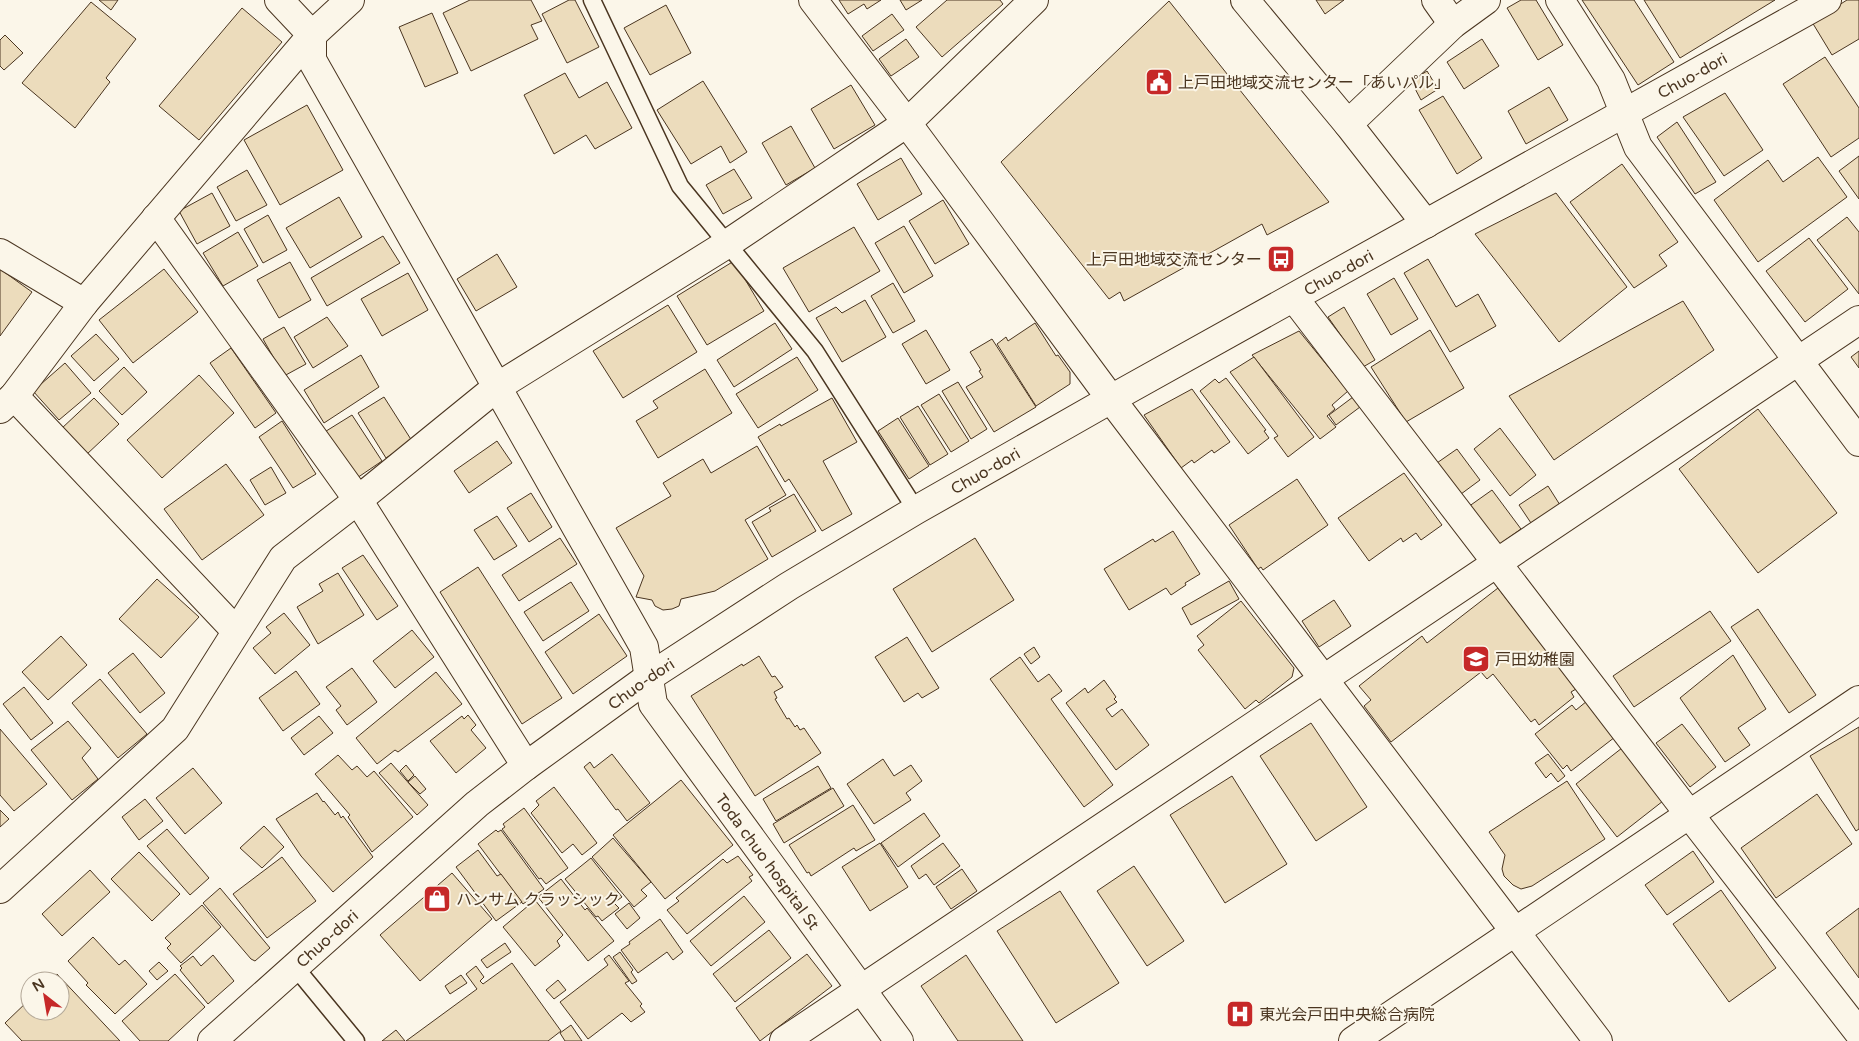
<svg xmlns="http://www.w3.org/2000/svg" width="1859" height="1041" font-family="'Varela Round','Noto Sans JP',sans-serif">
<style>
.building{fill:#ecdcbc;stroke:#4a3520}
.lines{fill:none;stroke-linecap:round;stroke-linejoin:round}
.lane-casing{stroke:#4a3520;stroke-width:19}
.street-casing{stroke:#4a3520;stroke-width:30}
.secondary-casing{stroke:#4a3520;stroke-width:30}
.lane{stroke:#fbf6e9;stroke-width:16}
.street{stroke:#fbf6e9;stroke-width:28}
.secondary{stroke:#fbf6e9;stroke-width:28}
.labels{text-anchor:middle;stroke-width:4;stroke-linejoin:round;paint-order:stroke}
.street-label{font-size:16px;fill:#4a3520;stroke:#fbf6e9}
.poi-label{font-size:16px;fill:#4a3520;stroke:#fbf6e9;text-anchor:start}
</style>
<rect width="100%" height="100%" fill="#fbf6e9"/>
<g class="building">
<path d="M99,0H118L111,10Z"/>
<path d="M470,0H531L542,21L531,25L538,39L471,71L443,13Z"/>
<path d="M569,0H575L599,47L567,63L542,14Z"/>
<path d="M839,0H881L867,9L864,4L848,14Z"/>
<path d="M900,0H922L906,10Z"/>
<path d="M947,0H1000L1003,4L942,57L916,27Z"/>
<path d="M1316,0H1344L1325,14Z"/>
<path d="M1521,0H1536L1563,45L1538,60L1507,8Z"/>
<path d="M1582,0H1634L1674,62L1638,85Z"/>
<path d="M1644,0H1775L1680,58Z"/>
<path d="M1847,0H1859V39L1832,55L1812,22Z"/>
<path d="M1169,1L1329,202L1267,235L1262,224L1124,301L1120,292L1109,299L1001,162Z"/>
<path d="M91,2L136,39L106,78L110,82L75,128L22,83Z"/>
<path d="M666,5L691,53L650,75L624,28Z"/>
<path d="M242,8L282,42L199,140L159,106Z"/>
<path d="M432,13L458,73L425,87L399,27Z"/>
<path d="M892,14L904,30L873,51L862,36Z"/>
<path d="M5,35L23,53L4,70L0,66V40Z"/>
<path d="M906,39L919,57L891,76L879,59Z"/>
<path d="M1482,39L1499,66L1464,89L1447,62Z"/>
<path d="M1825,57L1859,108V138L1831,157L1783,84Z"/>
<path d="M1427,71L1438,89L1421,100L1411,81Z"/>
<path d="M565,73L579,98L607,82L632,128L595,149L586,135L554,154L524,95Z"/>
<path d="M703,81L747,152L730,163L721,146L691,164L657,110Z"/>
<path d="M851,85L875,125L834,149L811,109Z"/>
<path d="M1549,87L1568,120L1526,144L1508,111Z"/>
<path d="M1725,93L1763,150L1724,176L1683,117Z"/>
<path d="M1443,96L1482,158L1457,174L1419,110Z"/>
<path d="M307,105L343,170L280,205L244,140Z"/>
<path d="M1677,122L1716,182L1695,194L1657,137Z"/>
<path d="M791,126L815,168L786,185L762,143Z"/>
<path d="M1859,156V199L1839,171Z"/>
<path d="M1818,157L1847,197L1758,262L1714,200L1768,160L1783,182Z"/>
<path d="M901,158L922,194L878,220L857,184Z"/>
<path d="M1622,164L1678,242L1659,255L1667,266L1634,288L1570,202Z"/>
<path d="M734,169L752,198L723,214L706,185Z"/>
<path d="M247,170L267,205L236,221L217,187Z"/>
<path d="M212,193L230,226L197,244L179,211Z"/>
<path d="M1556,193L1627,287L1559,342L1475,234Z"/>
<path d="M339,197L362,237L310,268L286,228Z"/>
<path d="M943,200L969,244L935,264L909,221Z"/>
<path d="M268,215L287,250L263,263L244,229Z"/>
<path d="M1847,217L1859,232V294L1817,240Z"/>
<path d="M904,226L933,276L904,293L875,243Z"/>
<path d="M854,227L880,271L809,312L783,268Z"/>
<path d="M238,232L258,266L223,286L203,253Z"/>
<path d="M383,236L400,263L327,306L311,278Z"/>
<path d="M1809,238L1848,289L1805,322L1766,271Z"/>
<path d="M497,254L517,287L476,311L457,279Z"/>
<path d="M1428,259L1456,307L1478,294L1496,326L1450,352L1404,273Z"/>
<path d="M734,261L764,311L707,345L677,296Z"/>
<path d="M290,262L311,300L279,318L257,280Z"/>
<path d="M0,269L32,292L0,336Z"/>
<path d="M164,269L198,312L133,363L99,320Z"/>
<path d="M408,273L428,310L382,336L361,299Z"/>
<path d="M1394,278L1418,319L1391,335L1367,294Z"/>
<path d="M893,283L915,321L893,333L871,296Z"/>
<path d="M865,300L886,337L842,362L816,318L836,307L842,313Z"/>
<path d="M1683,301L1714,350L1554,460L1509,396Z"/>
<path d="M668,305L697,352L623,398L593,351Z"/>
<path d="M1344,307L1375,360L1363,367L1328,317Z"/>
<path d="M327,317L348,346L313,368L294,337Z"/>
<path d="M775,323L792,349L734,387L717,360Z"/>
<path d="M1035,323L1056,356L1058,355L1070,372V384L1036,406L997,344L1006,337L1008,341Z"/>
<path d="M284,327L306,364L284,376L263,339Z"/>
<path d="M926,330L950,370L926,384L902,344Z"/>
<path d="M1430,330L1464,388L1406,422L1371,367Z"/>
<path d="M1299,331L1348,391L1332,405L1335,409L1327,416L1336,427L1320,439L1252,355Z"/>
<path d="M96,334L119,359L94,381L71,356Z"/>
<path d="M992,339L1036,407L994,432L966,387L983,377L979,371L981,370L970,352Z"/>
<path d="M231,348L276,413L255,428L210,363Z"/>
<path d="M1859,351V368L1851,357Z"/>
<path d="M361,355L379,387L324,423L304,390Z"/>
<path d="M797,357L818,390L758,428L736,394Z"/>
<path d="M1254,357L1314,437L1288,457L1274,438L1278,436L1230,372Z"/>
<path d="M65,363L91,393L59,420L33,391Z"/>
<path d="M124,367L147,392L122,415L99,391Z"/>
<path d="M705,369L732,413L658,458L636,421L658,408L653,401Z"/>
<path d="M199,375L234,413L162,478L127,440Z"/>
<path d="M1226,378L1266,430L1264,431L1269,438L1248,454L1200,391L1215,379L1219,383Z"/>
<path d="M958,382L987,429L971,439L942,391Z"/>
<path d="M1192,389L1230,442L1214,453L1212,450L1194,463L1192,460L1181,468L1144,415Z"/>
<path d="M939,394L969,441L951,452L921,405Z"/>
<path d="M384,397L412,441L386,458L358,413Z"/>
<path d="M1353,397L1360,407L1336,425L1329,415Z"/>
<path d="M94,398L119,424L86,455L61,429Z"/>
<path d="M832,398L857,442L823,461L852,514L822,531L789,479L785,482L758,437L780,424L781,426Z"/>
<path d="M918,406L948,454L930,465L900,417Z"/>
<path d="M1758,409L1837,513L1758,573L1679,469Z"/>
<path d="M352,415L382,461L354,480L323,433Z"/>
<path d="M898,418L929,466L909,479L878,431Z"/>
<path d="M282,421L316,474L293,488L259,437Z"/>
<path d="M1500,428L1536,475L1510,496L1474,449Z"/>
<path d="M497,441L512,463L469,493L454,471Z"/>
<path d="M757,446L786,495L745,520L768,559L715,591L681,599L679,606L672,609L663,610L655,606L652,600L636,597L644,576L616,528L671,496L663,483L703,459L711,473Z"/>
<path d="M1457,449L1480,480L1457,497L1434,465Z"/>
<path d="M226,464L264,515L202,560L164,509Z"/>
<path d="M271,467L286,493L265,505L250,480Z"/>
<path d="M1404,473L1442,525L1421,540L1416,533L1403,542L1401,538L1369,561L1338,518Z"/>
<path d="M1297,479L1328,525L1263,570L1261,567L1258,569L1229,525Z"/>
<path d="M1548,486L1560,505L1531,523L1519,505Z"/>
<path d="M1492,490L1521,529L1497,546L1468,507Z"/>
<path d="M531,493L552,527L529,542L507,508Z"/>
<path d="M794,494L816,531L772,557L752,522L771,511L769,508Z"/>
<path d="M497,516L517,546L494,560L474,530Z"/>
<path d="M1173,531L1200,574L1185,583L1186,585L1171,595L1166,588L1129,610L1104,569L1153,539L1155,542Z"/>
<path d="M560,538L577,564L519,601L502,575Z"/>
<path d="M975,538L1014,600L932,652L893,589Z"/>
<path d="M363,555L398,606L377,620L342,568Z"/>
<path d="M478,567L562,698L522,724L440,592Z"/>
<path d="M338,573L364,615L318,644L297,607L323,591L319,584Z"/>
<path d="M157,579L199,617L161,658L119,619Z"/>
<path d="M1229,581L1239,599L1191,625L1182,608Z"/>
<path d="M571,582L589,611L543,641L524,612Z"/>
<path d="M1498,588L1576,689L1571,692L1574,697L1539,725L1535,719L1531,722L1493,674L1487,679L1481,672L1391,742L1364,706L1371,700L1359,686L1422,636L1427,643Z"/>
<path d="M1334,600L1351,626L1319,647L1302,621Z"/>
<path d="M1241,601L1294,668L1292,677L1259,703L1256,700L1245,709L1198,650L1204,645L1197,636Z"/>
<path d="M1758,609L1816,695L1789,713L1731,627Z"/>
<path d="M1710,611L1731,641L1634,707L1613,676Z"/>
<path d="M284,613L310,645L275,674L253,648L271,633L266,627Z"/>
<path d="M599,614L627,656L573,694L545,652Z"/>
<path d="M412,630L434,657L395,688L373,661Z"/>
<path d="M61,636L87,665L48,700L22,672Z"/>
<path d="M907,637L939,688L922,698L918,693L904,702L875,657Z"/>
<path d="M1034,647L1040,657L1031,664L1024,654Z"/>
<path d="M133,653L165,693L140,713L108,673Z"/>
<path d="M1733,655L1766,709L1738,728L1750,745L1725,762L1680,698Z"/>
<path d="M759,656L772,677L775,676L783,687L774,692L777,698L775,699L787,719L789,718L795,727L797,725L800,730L804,728L821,753L755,796L691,696L742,664L743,666Z"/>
<path d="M1020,657L1038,682L1049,674L1062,691L1051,699L1113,785L1084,807L990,679Z"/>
<path d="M352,668L377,702L347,725L336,710L341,706L326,687Z"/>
<path d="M296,671L320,704L283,731L259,698Z"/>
<path d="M436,672L462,704L398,752L395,750L377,764L356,738Z"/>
<path d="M100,679L147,734L118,758L72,703Z"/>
<path d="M1104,680L1116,697L1114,699L1117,702L1106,709L1112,717L1122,709L1149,745L1116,770L1066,703L1085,688L1088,693Z"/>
<path d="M24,687L53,723L31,740L3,704Z"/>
<path d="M1587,701L1615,737L1571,771L1567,765L1563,769L1535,734L1572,705L1576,710Z"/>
<path d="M468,715L476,725L471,730L486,748L456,773L430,741L462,716L464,719Z"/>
<path d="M319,716L333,733L304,755L291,738Z"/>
<path d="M68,721L91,748L82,758L98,779L72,800L31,750Z"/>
<path d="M1311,723L1367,807L1316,841L1260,756Z"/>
<path d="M1682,724L1716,767L1690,787L1656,743Z"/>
<path d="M1859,727V829L1856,831L1810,756Z"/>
<path d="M0,729L47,784L14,811L0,795Z"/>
<path d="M1622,748L1663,801L1617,837L1576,784Z"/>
<path d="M612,754L650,803L627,821L618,809L616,810L584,767L590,762L594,768Z"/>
<path d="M1548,754L1565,776L1558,782L1551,773L1546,778L1535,763Z"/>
<path d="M338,755L352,770L357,766L367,777L374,771L413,817L372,852L348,817L350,815L315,774Z"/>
<path d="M883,759L894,776L911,765L922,781L906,793L911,800L874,824L847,784Z"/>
<path d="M391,763L428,805L417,815L379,773Z"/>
<path d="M406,765L414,775L408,781L400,771Z"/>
<path d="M818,766L831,788L776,821L763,799Z"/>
<path d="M193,768L222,803L185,834L156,798Z"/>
<path d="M415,776L426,789L420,794L408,782Z"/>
<path d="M1232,776L1287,864L1225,903L1170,815Z"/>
<path d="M681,780L733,845L665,899L613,835Z"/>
<path d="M1567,781L1605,839L1532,886L1521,889L1513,885L1504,876L1502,869L1505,855L1489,832Z"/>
<path d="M554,787L597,843L582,855L573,844L562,853L531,813L539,805L536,801Z"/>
<path d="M833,788L844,806L784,843L773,824Z"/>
<path d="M317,793L323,802L324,801L335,815L338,812L341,818L343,816L373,857L333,892L301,856L276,819Z"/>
<path d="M1817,794L1852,844L1776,898L1741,848Z"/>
<path d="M145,799L163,821L139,840L122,817Z"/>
<path d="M853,805L875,840L856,851L854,848L811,876L809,872L807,873L789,845Z"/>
<path d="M524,808L568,868L546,884L541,878L539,879L502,829L505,827L503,824Z"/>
<path d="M0,810L9,819L0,827Z"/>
<path d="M924,813L940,836L898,867L881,843Z"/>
<path d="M264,826L284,847L262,868L240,848Z"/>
<path d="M167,829L209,878L190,895L147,846Z"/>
<path d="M496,830L498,832L501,830L544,889L523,904L478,844Z"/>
<path d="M613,838L651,882L641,890L647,896L634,907L592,857Z"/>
<path d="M880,843L908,887L870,911L842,867Z"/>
<path d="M943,843L960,866L934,885L926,874L919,879L911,866Z"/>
<path d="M478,850L497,876L501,874L522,902L496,921L456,867Z"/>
<path d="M1693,851L1714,882L1667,915L1645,885Z"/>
<path d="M139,852L180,894L152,921L111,879Z"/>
<path d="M738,856L753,875L749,877L752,881L687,934L667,910L679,901L676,898L723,859L727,863Z"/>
<path d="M282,857L316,901L267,938L233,894Z"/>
<path d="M591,858L622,897L614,903L619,908L602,921L598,916L596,917L565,879Z"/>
<path d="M1134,866L1184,941L1147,966L1097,891Z"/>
<path d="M962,869L977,891L951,909L936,887Z"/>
<path d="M90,870L110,892L62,936L42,914Z"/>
<path d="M452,873L492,919L420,981L380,935Z"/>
<path d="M561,879L585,910L587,908L614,941L588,961L538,897Z"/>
<path d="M220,888L270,948L255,961L251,959L203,903Z"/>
<path d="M1721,890L1776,968L1729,1002L1673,924Z"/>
<path d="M1060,891L1119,983L1056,1023L997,931Z"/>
<path d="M744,896L765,922L711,966L690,941Z"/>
<path d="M535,900L563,935L557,941L560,946L535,966L503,927Z"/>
<path d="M629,903L640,918L627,929L615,914Z"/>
<path d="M202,905L221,927L181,963L167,948L171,944L165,938Z"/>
<path d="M1859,908V978L1826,933Z"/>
<path d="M660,919L683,952L673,960L667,952L638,973L621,950L630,944L629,942Z"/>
<path d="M769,930L791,958L735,1002L713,974Z"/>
<path d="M93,937L119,965L125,960L147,984L115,1014L86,985L88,983L68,961Z"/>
<path d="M505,943L511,952L487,968L481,960Z"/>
<path d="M620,952L633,970L631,972L637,981L632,984L613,957Z"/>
<path d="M807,954L832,986L760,1041L736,1008Z"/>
<path d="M213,955L234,981L208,1004L180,970L182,968L180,966L193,956L201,966Z"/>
<path d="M609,955L629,981L625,983L642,1004L640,1006L645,1012L631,1022L622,1013L588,1039L560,1002L608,965L604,959Z"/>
<path d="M966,955L1023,1041H958L921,986Z"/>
<path d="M159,962L168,971L157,980L149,971Z"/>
<path d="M512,963L561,1031L548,1041H406L477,989L466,974L476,966L484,977L480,981L483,984Z"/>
<path d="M57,974L120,1041H22L5,1023L30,999V1011H60V981H49Z"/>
<path d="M175,974L205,1007L168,1041H140L122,1021Z"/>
<path d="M461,975L467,983L450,994L445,986Z"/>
<path d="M558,980L566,990L554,999L546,990Z"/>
<path d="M571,1025L582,1041H565L560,1033Z"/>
<path d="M396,1030L405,1041H382Z"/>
</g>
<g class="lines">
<g class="lane-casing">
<g id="lane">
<path d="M592,0L680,186L815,351L916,510"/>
<path d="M295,967L356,1041"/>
</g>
</g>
<g class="street-casing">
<g id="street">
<path id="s1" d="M279,0L312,35V60L644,647L653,704L899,1041"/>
<path d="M813,0L907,123L1111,399L1598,1041"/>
<path d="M1245,0L1348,124L1426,224"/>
<path d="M1436,0L1453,24"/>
<path d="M1560,0L1611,80L1638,147L1859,442"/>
<path d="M1348,124L1453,24L1486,0"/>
<path d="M156,218L358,500L526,766"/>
<path d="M0,253L84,303"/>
<path d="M1294,298L1689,814L1859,1033"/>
<path d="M14,396L236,631"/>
<path d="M0,409L14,396L84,303L312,35L350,0"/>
<path d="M0,889L175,729L283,558L358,500L497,387L727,244L907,123L1034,0"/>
<path d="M784,1041L1859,320"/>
<path d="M1353,1041L1859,700"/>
</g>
</g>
<g class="secondary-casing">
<g id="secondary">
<path id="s2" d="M212,1041L477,804L526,766L649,677L789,586L916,510L1111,399L1827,0"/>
</g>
</g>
<use href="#lane" class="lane"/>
<use href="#street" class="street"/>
<use href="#secondary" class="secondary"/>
</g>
<defs>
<g id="civic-square" transform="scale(1.4375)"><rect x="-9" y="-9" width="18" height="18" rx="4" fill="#c62828" stroke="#fbf6e9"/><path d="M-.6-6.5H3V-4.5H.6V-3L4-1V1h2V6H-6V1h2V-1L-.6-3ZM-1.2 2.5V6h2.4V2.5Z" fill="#fff"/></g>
<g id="bus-square" transform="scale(1.4375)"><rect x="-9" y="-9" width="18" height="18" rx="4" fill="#c62828" stroke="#fbf6e9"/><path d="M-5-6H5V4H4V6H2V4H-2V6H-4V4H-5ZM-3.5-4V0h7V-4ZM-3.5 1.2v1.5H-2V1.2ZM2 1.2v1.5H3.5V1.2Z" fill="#fff"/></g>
<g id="school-square" transform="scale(1.4375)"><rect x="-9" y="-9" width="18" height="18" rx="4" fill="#c62828" stroke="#fbf6e9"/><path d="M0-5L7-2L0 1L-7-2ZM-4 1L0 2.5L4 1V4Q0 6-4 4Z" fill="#fff"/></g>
<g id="shop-square" transform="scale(1.4375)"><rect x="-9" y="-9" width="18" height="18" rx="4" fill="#c62828" stroke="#fbf6e9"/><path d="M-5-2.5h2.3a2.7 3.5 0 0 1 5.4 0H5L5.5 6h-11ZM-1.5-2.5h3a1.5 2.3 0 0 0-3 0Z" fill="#fff"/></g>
<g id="hospital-square" transform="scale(1.4375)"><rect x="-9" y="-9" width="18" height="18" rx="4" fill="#c62828" stroke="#fbf6e9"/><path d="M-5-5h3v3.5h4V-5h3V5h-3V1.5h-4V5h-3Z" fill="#fff"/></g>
</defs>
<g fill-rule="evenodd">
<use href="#civic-square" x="1159" y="82"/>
<use href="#bus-square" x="1281" y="259"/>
<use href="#school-square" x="1476" y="659"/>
<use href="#shop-square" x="437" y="899"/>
<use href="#hospital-square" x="1240" y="1014"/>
</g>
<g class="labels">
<g class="street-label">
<text dy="6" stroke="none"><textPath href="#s2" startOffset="1774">Chuo-dori</textPath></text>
<text dy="6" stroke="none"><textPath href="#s2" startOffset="1369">Chuo-dori</textPath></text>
<text dy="6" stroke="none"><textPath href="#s2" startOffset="964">Chuo-dori</textPath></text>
<text dy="6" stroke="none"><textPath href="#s2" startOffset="559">Chuo-dori</textPath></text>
<text dy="6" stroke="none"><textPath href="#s1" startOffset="1000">Toda chuo hospital St</textPath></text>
<text dy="6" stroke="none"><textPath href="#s2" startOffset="154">Chuo-dori</textPath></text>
</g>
<g class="poi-label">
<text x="1178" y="88">上戸田地域交流センター「あいパル」</text>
<text x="1262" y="265" text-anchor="end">上戸田地域交流センター</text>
<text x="1495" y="665">戸田幼稚園</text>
<text x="456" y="905">ハンサム クラッシック</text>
<text x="1259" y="1020">東光会戸田中央総合病院</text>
</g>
</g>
<g transform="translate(45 996) rotate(329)"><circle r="24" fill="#fbf6e9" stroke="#b4a999"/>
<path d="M0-4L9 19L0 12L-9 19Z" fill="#c62828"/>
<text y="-8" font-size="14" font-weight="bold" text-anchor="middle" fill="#4a3520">N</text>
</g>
</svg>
